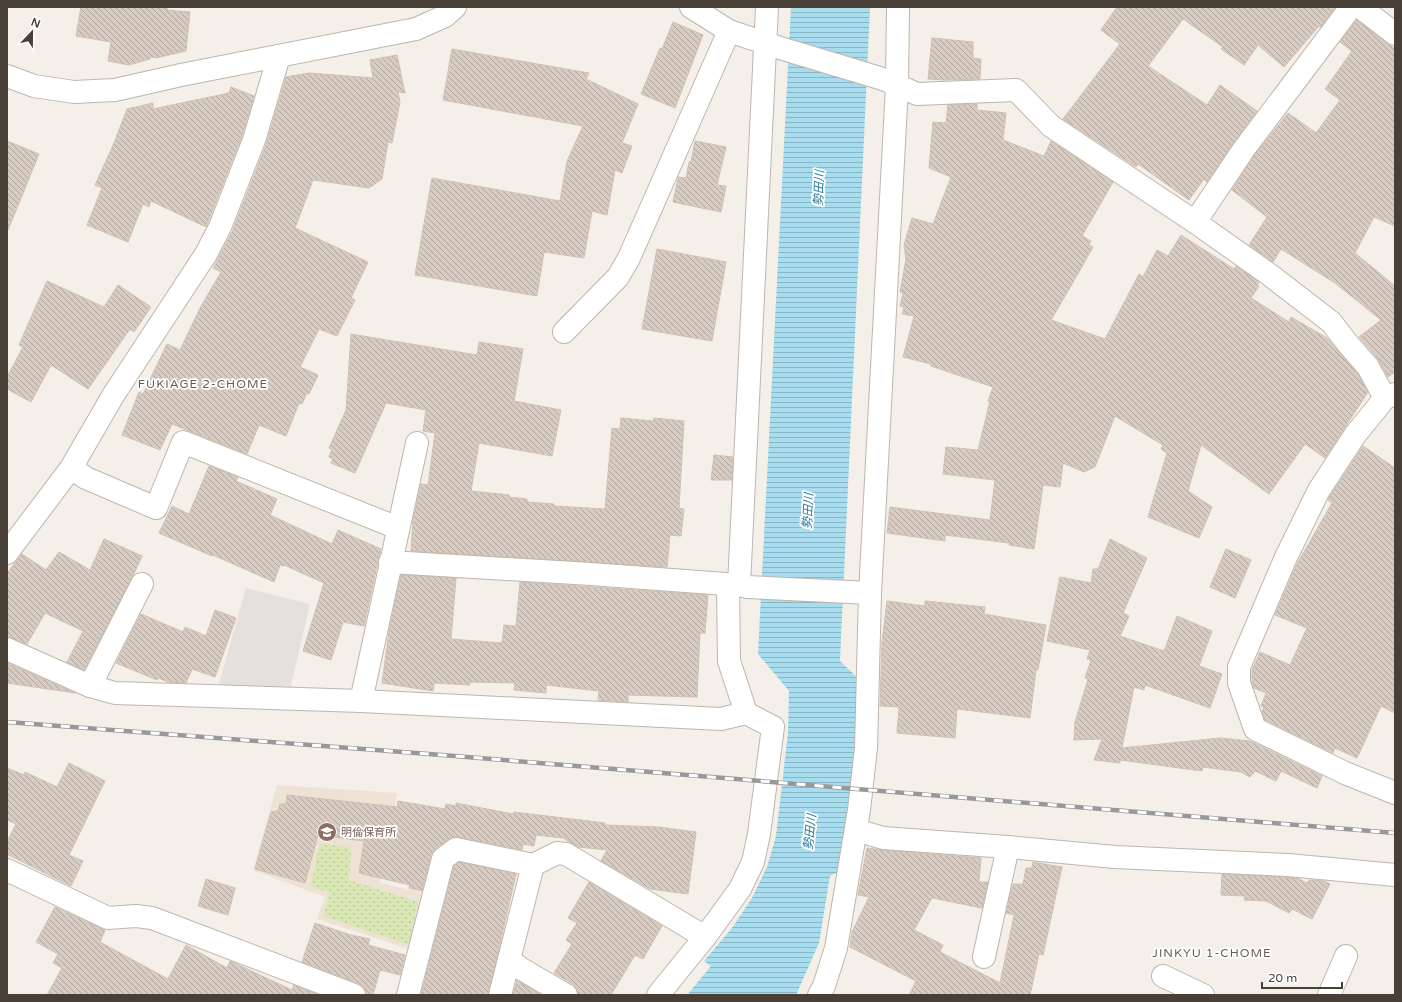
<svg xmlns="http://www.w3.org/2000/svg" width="1402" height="1002" font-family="'Varela Round','Noto Sans JP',sans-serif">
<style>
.education{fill:#ede2d3}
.grass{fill:url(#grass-dots)}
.parking{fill:#e3e0de}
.water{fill:url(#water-rules)}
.building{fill:url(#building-back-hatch);stroke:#d0c0b2}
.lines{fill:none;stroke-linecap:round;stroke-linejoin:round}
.minor-casing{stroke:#bfb5ac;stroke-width:24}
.minor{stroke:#fff;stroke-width:22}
.rail-casing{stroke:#989898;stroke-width:4.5}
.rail{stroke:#fff;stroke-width:3;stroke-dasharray:9;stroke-linecap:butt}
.labels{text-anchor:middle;stroke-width:3.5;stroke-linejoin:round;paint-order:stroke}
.education-label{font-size:11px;fill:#785e54;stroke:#fff;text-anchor:start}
.water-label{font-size:12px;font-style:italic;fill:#2d7c9a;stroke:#fff}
.neighbourhood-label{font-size:12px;letter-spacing:1px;fill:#6a5b4f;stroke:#fff}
</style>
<defs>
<pattern id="grass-dots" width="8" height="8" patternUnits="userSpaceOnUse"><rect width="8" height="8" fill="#d8e7b3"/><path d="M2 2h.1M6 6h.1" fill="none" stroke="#bbc79b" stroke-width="1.8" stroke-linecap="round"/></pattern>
<pattern id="water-rules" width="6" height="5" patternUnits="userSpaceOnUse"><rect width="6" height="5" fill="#a7ddef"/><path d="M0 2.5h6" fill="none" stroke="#8ab5c2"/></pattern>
<pattern id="building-back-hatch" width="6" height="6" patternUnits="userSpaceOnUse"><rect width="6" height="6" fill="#d8ccc2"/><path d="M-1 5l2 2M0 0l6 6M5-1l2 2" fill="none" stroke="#b1a79e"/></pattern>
</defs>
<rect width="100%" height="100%" fill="#f4efe9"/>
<path class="education" d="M277,785L397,793L380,883L425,893L412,950L317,919L325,897L253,870Z"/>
<path class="grass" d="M320,843L351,848L349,880L418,902L410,945L323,916L330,893L311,886Z"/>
<path class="parking" d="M246,588L310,604L289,693L216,694Z"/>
<path class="water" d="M791,7H870L840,661L858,678L853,777L840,871L830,876L819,943L796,995H687L711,966L704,961L732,928L752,898L767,867L776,836L788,733L789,691L758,654Z"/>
<g class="building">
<path d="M81,7H168L167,10L190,12L186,51L156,58L150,57V59L129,65L108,61L111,42L76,36Z"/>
<path d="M1117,7H1335L1321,27L1319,26L1284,67L1258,45L1244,65L1221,49L1223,47L1183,19L1148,66L1207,105L1220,85L1257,111L1234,142L1207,182L1204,179L1189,200L1138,164L1136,167L1063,119L1120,44L1101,30Z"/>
<path d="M1357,20L1395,49V226L1374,217L1355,253L1395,286V372L1388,377L1378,359L1359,337L1381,320L1335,283L1281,249L1273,262L1249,245L1267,217L1232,190L1254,156L1288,113L1316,133L1340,100L1325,89L1352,51L1340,42Z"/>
<path d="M673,22L703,35L675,108L641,94L660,48L662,49Z"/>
<path d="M932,38L973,42V58L981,59L980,79L944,80L928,79Z"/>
<path d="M452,49L589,73L586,79L638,104L622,143L632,146L622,173L615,170L607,215L592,211L584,258L544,252L537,296L415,275L432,178L560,201L567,161L583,126L443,100Z"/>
<path d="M397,55L405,93L398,92L400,102L392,143L388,142L382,179L369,188L313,180L295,228L368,262L351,298L355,300L337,336L319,329L300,367L318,375L309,394L307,393L302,404L299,403L286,436L259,425L247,454L172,424L160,450L122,435L139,392L143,394L167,344L180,350L200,308L221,272L213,268L232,232L266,145L286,77L309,73L373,78L370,60Z"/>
<path d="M231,87L254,96L242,136L206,227L151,201L149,207L143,204L128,242L87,225L102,188L95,185L114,143L127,109L153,103V109L229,93Z"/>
<path d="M977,104V110L1006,113L1003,140L1044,156L1051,141L1113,182L1082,236L1091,241L1089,245L1093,247L1079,272L1051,320L1105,339L1139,274L1143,277L1157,250L1168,256L1181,235L1234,269L1236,266L1259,282L1257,285L1259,286L1251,298L1289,322L1291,317L1327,338L1358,374L1368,392L1325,458L1305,444L1269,494L1201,445L1188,491L1212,507L1199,538L1148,517L1167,453L1161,449L1163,445L1115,416L1095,467L1084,472L1063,463L1060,487L1043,485L1034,549L1009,545V543L945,535V541L887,533L890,507L990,520L995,480L943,474L946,447L978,450L990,401H988L993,387L931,366V364L903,357L914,316L902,314L904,307L900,306L903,293L900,292L906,259L904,245L912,218L933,224L951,177L929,168L933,122L946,123L948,105Z"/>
<path d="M7,141L39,154L8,230H7Z"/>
<path d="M695,141L726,147L717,185L726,186L721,212L673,202L678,179V177L686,178L689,162H691Z"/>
<path d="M657,249L726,262L712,341L642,329Z"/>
<path d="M47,281L104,307L118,285L151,307L134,332L130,329L88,389L51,365L31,402L7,389V377L23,347L19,345Z"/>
<path d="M351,334L477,355L479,342L523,349L514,401L561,410L552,456L479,443L471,491L509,495V497L527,499V502L554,504V506L605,509L612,428L620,429L621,418L653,421L654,418L684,421L679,508L684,509L681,536L670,535L667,567L411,551L413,520L421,484L428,485L435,433L423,431L426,410L386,403L355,473L331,463L333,459L329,457L332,449L329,448L346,410Z"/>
<path d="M1363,446L1395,468V713L1381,706L1357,758L1335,748L1333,753L1265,720L1262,712L1264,707L1261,706L1266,693L1254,688L1252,681V670L1260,652L1290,665L1307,628L1275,615L1297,564L1332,503L1328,500L1330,496Z"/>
<path d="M714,455L733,457L732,480H711Z"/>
<path d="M209,466L238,477L236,481L277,499L270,515L332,544L338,530L381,549L378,561L364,626L343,622L331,660L303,651L324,583L284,565V566L280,565L274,582L213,555L212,556L159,533L172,506L189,514Z"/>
<path d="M104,539L142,556L133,576L84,670L67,662L83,631L45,613L27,644L7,637V573L22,554L46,570L59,552L90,570Z"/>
<path d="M1110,539L1147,558L1123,613L1129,616L1120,636L1164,651L1177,616L1212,631L1199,666L1222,674L1210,708L1145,685L1144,690L1134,687L1122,748L1220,738L1250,741L1322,776L1317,788L1281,771L1276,781L1255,771L1250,777L1241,772L1203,767L1202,771L1120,760V763L1094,760L1102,739L1074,740L1075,722L1088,679L1085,678L1091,660L1087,659L1090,650L1047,641L1060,577L1091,583L1093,569H1098Z"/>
<path d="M1226,549L1251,560L1235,598L1210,587Z"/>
<path d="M401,575L456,578L451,639L502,643L504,625L516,626L520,582L708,595L705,633H700L697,697L628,695V702L598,700L599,691L546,685V693L514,690L515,683L470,682V685L434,683L433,691L382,683L389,632Z"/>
<path d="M887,601L925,606V601L985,607L984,614L1046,625L1038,670H1036L1030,718L957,709L955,738L897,733L899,707L880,706L882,642Z"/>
<path d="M215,610L236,618L215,677L192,669L186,683L168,682L158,678L157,680L116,663L141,614L183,632L185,627L206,636Z"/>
<path d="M7,663L75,693L7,683Z"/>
<path d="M69,763L105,781L69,855L83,861L71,886L7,854V842L16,824L7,820V768L24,775L25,772L57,787Z"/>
<path d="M287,795L397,807L398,801L445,809L446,804L456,806V803L513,814L514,812L605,823V825L659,827L696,832L688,894L650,889L601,861L607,850L578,847L563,838L536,835L534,846L523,844L522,850L459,837H454L449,839L435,849L431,855L422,891L409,888L410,885L359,873L364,841L318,835L305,883L255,869L271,812L278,811L280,804H286Z"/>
<path d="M867,848L882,850L981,858L979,882H988L982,908L932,898L914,930L943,945L940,952L1000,983L1014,915L1006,913L1013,884H1023L1026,868H1032L1033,862L1062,867L1043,955L1039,954L1030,995H909L916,981L850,947L852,932L869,897L858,895Z"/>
<path d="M459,862L516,874L488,995H421L454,866Z"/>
<path d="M1222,874L1287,877L1299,879L1307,883L1309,880L1324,881L1330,884L1312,919L1292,909L1289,913L1266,901L1244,900L1245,896L1221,895Z"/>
<path d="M206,879L235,888L228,915L198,906Z"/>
<path d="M589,882L662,926L643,959L635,955L611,995H578L577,989L573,984L554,973L572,944L566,940L577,923L568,918Z"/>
<path d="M55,907L105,930L100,942L168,979L186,945L227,968L230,961L292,990L294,985L319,995H47L62,968L53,963L58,954L36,942Z"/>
<path d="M315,923L351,935L370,939L368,945L405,955L400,975L380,970L373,995H366L364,987L358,983L302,962Z"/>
<path d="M517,980L541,995H513Z"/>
</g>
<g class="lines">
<g class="minor-casing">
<g id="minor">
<path d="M691,7L729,31L780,48L883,79L917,94L1016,90L1051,126L1195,222L1270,275L1331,322L1348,344L1368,367L1385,398"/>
<path d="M1360,7L1395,34"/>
<path d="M7,76L34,86L74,92L115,90L181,75L416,29L445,16L455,7"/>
<path d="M1195,222L1244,149L1351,7"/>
<path d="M564,332L618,277L629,258L729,31"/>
<path d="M1395,394L1385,398L1355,435L1319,490L1286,557L1239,667V683L1255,729L1345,773L1395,793"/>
<path d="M71,468L86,478L156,508L183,442L398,528"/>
<path d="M7,553L71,468L114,394L206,254L220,227L254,140L279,56"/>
<path d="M390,562L591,574L739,585L767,7"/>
<path d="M142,584L90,686L115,693L361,701L721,719L746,713L729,661L728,585"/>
<path d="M739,585L748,587L870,593"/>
<path d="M7,649L90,686"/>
<path d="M361,701L417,443"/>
<path d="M856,830L883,838L1008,847L1115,857L1288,865L1395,875"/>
<path d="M7,870L108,918L136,916L152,918L354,995"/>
<path d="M984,957L1008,847"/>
<path d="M509,960L520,968L566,995"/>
<path d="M1163,976L1203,995"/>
<path d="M408,995L443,859L456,849L533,865"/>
<path d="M500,995L533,865L557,853L566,854L705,937"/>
<path d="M658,995L705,937L740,889L753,862L759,834L773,727L746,713"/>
<path d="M819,995L824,986L836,948L859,810L866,748L870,593L897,86L898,7"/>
<path d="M1329,995L1346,956"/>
</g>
</g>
<use href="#minor" class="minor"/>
<g class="rail-casing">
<path id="rail" d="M7,722L442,755L1395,833"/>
</g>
<use href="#rail" class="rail"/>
</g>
<defs>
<g id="school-disc" transform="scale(1)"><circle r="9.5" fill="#8d6e63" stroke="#fff"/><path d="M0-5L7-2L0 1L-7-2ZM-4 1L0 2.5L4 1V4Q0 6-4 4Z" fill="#fff"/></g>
</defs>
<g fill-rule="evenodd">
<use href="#school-disc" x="327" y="832"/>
</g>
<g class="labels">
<g class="education-label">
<text x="341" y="836">明倫保育所</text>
</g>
<g class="water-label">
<text transform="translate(819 188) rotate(-88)" y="4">勢田川</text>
<text transform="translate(808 511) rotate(-87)" y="4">勢田川</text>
<text transform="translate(810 832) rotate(-84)" y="4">勢田川</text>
</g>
<g class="neighbourhood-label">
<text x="203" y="388">FUKIAGE 2-CHOME</text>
<text x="1212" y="957">JINKYU 1-CHOME</text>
</g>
</g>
<rect width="1402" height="1002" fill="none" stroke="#483f37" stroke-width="16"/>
<g transform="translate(32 32) rotate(22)" stroke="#ffffff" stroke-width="3" paint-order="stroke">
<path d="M0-3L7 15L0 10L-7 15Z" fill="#483f37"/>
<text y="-6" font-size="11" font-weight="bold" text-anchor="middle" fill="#483f37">N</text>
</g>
<path d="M1262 982v6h80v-6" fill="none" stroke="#483f37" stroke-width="2"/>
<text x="1268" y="982" font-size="12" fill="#483f37" stroke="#ffffff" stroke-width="3" paint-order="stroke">20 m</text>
</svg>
